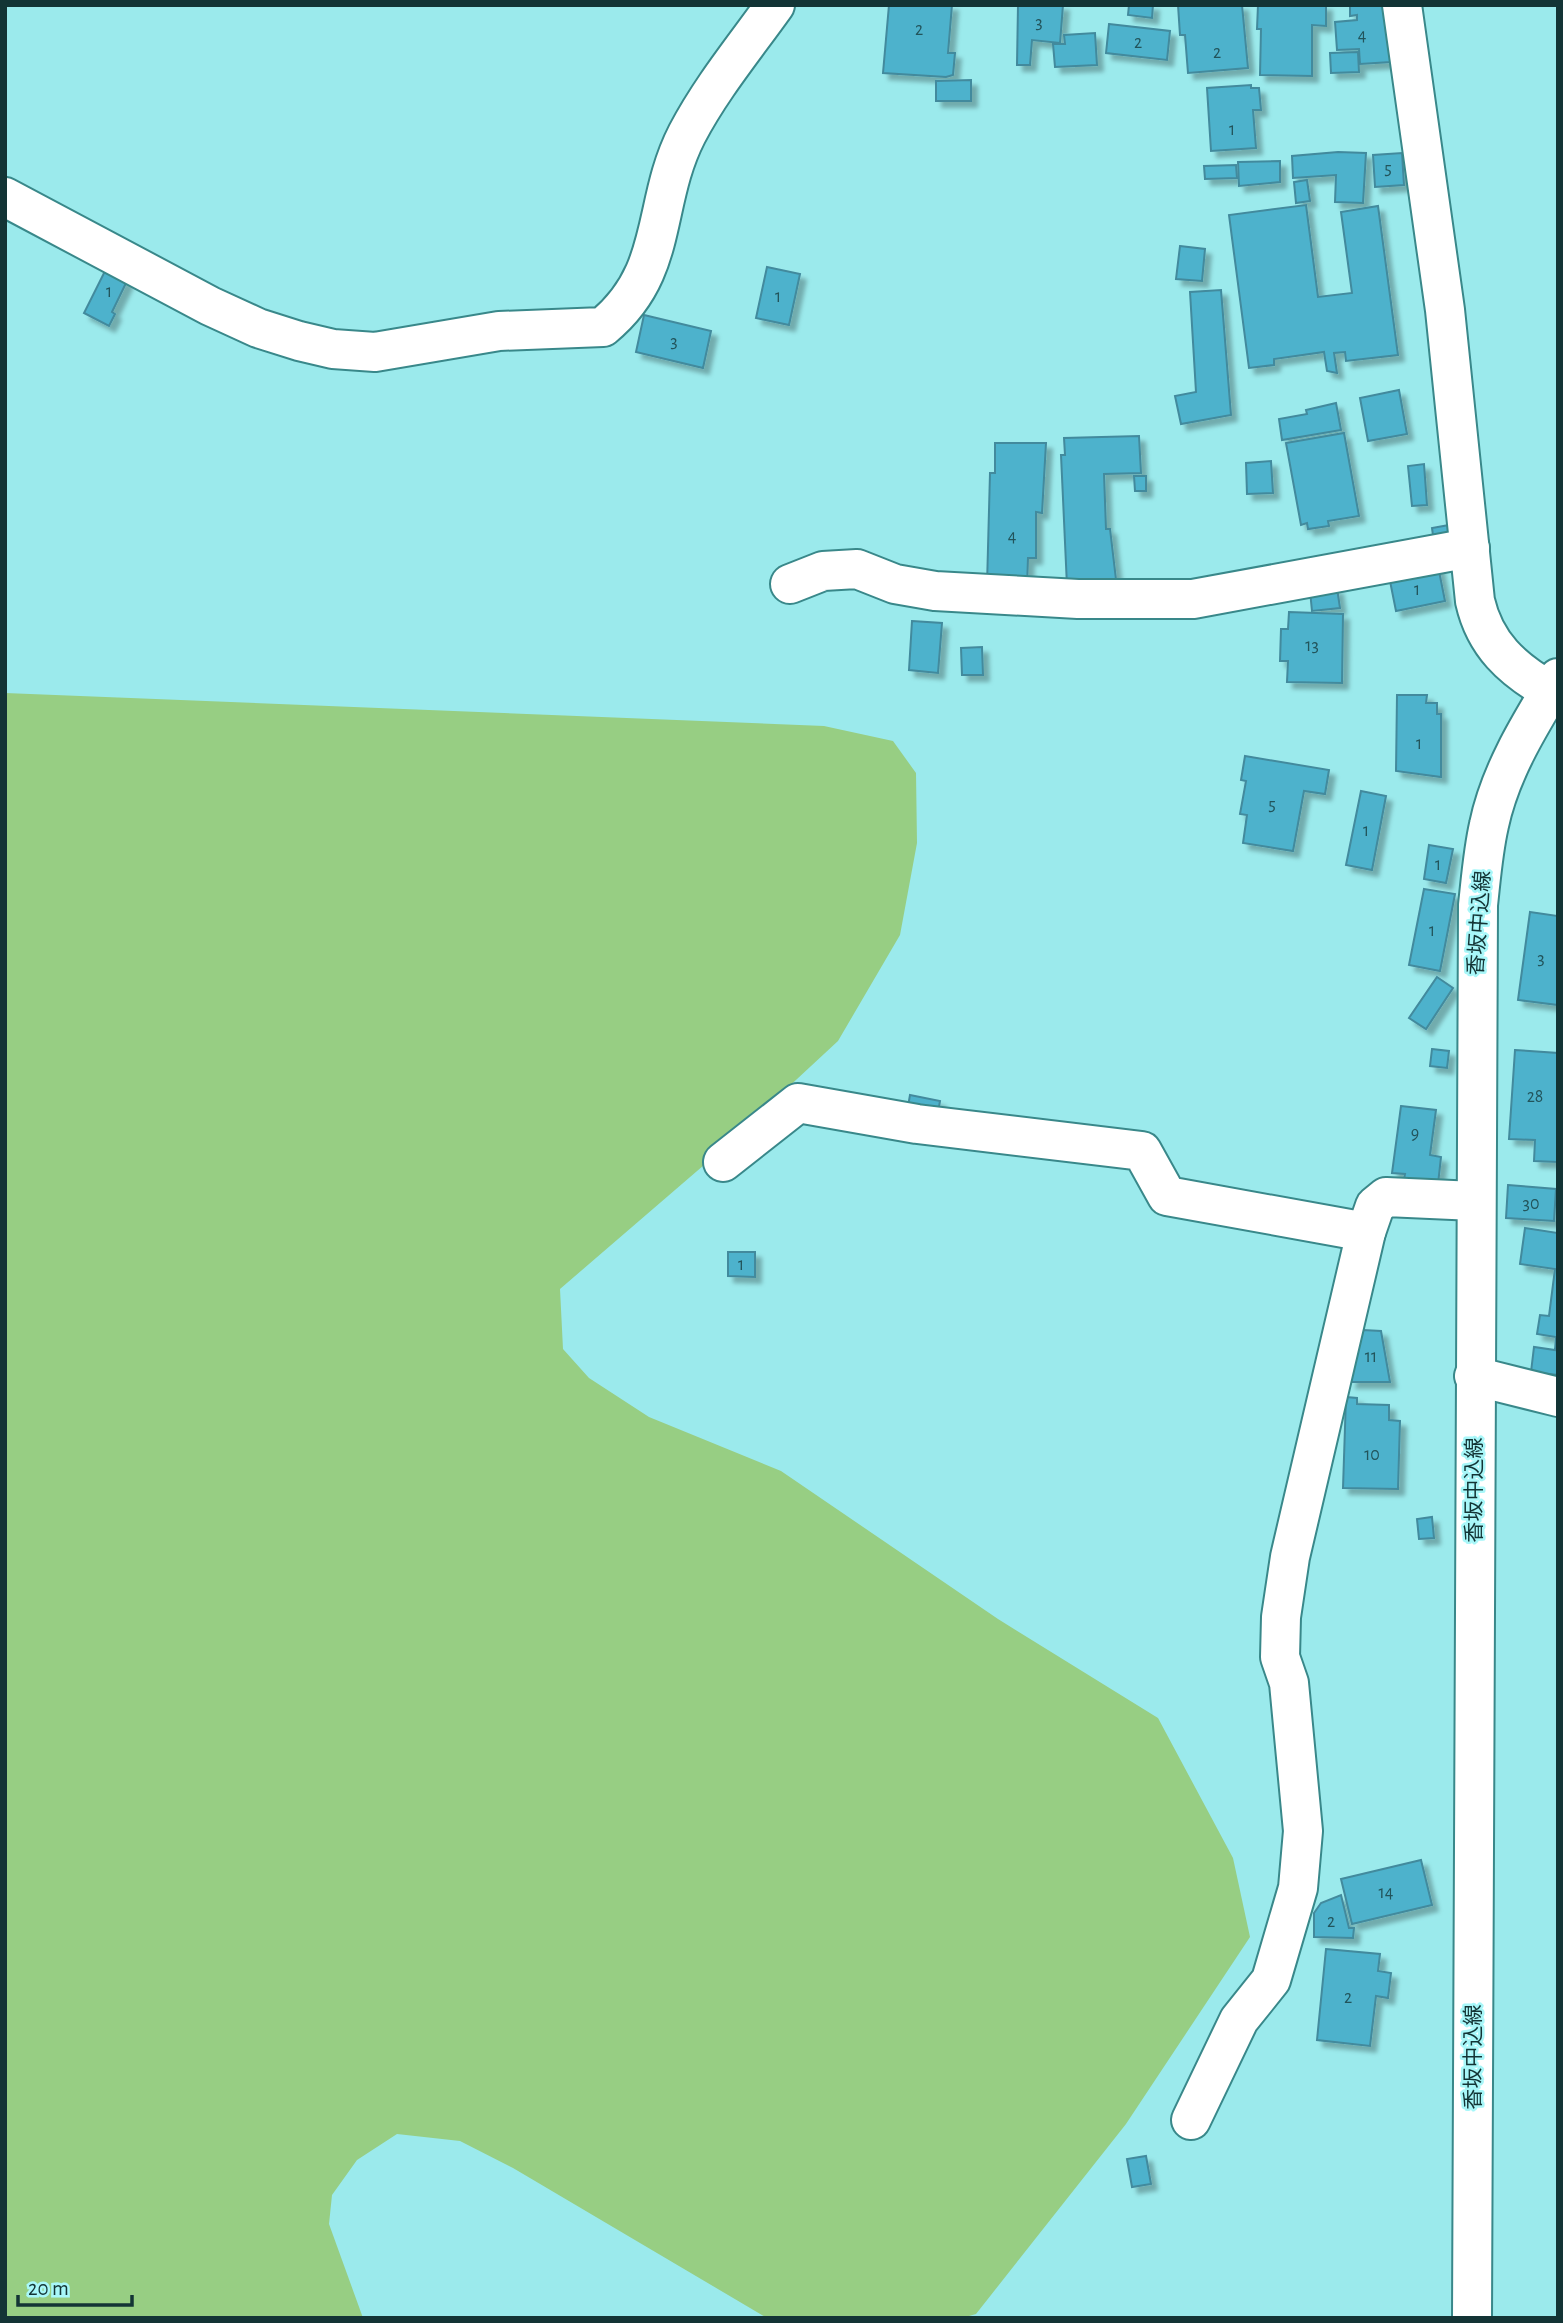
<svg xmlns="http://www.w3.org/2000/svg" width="1563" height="2323" font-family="'Alegreya Sans','Noto Sans JP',sans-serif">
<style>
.green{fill:#97ce83}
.building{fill:#4db2cc;stroke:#428a9d;stroke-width:2;filter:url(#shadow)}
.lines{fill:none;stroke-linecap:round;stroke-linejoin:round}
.street-casing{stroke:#39888a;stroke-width:42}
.secondary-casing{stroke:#39888a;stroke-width:42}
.street{stroke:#fff;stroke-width:38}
.secondary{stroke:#fff;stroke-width:38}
.labels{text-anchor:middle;stroke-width:5;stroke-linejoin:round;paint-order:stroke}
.number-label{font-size:18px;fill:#22545b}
.street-label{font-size:21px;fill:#133435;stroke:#a8f7f9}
</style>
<defs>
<filter id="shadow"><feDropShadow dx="6" dy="6" stdDeviation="2" flood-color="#0004"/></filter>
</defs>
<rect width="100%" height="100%" fill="#9beaec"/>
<path class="green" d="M5,693L824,726L893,741L916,773L917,843L900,935L838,1041L711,1159L560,1289L563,1349L589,1378L649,1417L781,1471L998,1619L1158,1718L1233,1858L1250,1937L1126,2124L976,2314L962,2318H767L513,2168L460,2141L397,2134L357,2160L332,2195L329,2224L363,2318H5Z"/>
<g class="building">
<path d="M889,5H952L948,53H955L953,75L946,77L883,73Z"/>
<path d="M1018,5H1063L1060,43L1032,40L1030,65H1017Z"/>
<path d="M1129,5H1153L1152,18L1128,15Z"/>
<path d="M1178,5H1242L1248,68L1188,73L1185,35H1180Z"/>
<path d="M1258,5H1326V26L1312,25V76L1260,75L1261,29H1257Z"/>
<path d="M1350,5H1385L1391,62L1360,64L1359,49L1337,50L1335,22L1357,20V15L1350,16Z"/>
<path d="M1109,24L1170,31L1167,60L1106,53Z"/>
<path d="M1095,33L1097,65L1055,67L1053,44H1065L1064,35Z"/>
<path d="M1358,52L1359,72L1331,73L1330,53Z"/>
<path d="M971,80V101H936V81Z"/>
<path d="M1251,85V88H1259L1261,110H1253L1256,148L1211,151L1207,88Z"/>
<path d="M1338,152L1366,153L1363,203L1335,202L1336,175L1293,178L1292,156Z"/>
<path d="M1402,153L1404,185L1375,187L1373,155Z"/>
<path d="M1280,161V182L1239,186L1238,162Z"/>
<path d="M1236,165L1237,178L1205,179L1204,166Z"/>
<path d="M1307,180L1310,201L1296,203L1294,182Z"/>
<path d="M1306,205L1318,297L1352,293L1341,212L1378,206L1398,355L1346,361L1345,352L1334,353L1337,373L1327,371L1324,352L1274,359V365L1249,368L1229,215Z"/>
<path d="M1180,246L1205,249L1202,281L1176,279Z"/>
<path d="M767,267L800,274L789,325L756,318Z"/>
<path d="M105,271L127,281L112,312L115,314L109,326L84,313Z"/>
<path d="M1221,290L1231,415L1181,424L1175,396L1196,392L1190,292Z"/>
<path d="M644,315L711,331L703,368L636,352Z"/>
<path d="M1399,390L1407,434L1368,441L1360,398Z"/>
<path d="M1336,403L1341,430L1282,440L1279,419L1307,414L1306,410Z"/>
<path d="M1344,433L1359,516L1328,521L1329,526L1308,529L1307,523L1301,525L1286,443Z"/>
<path d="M1139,436L1141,473L1104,474L1106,529H1110L1117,588L1067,586L1061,455H1065L1064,438Z"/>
<path d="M995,443H1046L1042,513L1036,512V558H1028L1027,586L987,585L990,473H995Z"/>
<path d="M1271,461L1273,493L1247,494L1246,463Z"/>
<path d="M1424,464L1427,505L1412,506L1408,466Z"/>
<path d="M1134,476H1146V491H1135Z"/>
<path d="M1449,525L1451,541L1434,543L1432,528Z"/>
<path d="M1438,566L1445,601L1396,611L1389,576Z"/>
<path d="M1337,588L1340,608L1312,611L1310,591Z"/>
<path d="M1289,612L1343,614L1342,683L1287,682L1288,661H1280L1281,629H1288Z"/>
<path d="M912,621L942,623L938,673L909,670Z"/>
<path d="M982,647L983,675H962L961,648Z"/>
<path d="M1397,695H1427L1426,703H1437V714H1441V777L1396,771Z"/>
<path d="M1245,756L1329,770L1325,794L1304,791L1293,851L1243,843L1247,815L1240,814L1246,781L1241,780Z"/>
<path d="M1361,791L1386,796L1372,870L1346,865Z"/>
<path d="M1429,845L1453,849L1446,883L1424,879Z"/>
<path d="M1424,889L1455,894L1440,971L1409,965Z"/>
<path d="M1530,912L1558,916V1005L1518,1000Z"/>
<path d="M1437,977L1453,988L1426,1029L1409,1018Z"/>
<path d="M1432,1049L1449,1051L1447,1068L1430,1066Z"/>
<path d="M1515,1050L1558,1053V1162L1534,1161L1535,1140L1509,1139Z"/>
<path d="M910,1095L940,1101L938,1113L907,1112Z"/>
<path d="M1401,1106L1436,1110L1430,1155L1441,1157L1438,1184L1404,1179L1405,1174L1392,1173Z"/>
<path d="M1508,1185L1556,1189L1554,1221L1506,1218Z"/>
<path d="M1525,1228L1558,1233V1375L1531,1372L1534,1347L1555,1350L1556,1337L1537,1334L1540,1315L1549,1316L1555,1269L1520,1264Z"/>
<path d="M728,1252H755V1277L728,1276Z"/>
<path d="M1363,1330L1381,1331L1390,1382H1350Z"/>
<path d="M1346,1397L1357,1398V1404L1389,1405V1420L1400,1421L1398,1489L1343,1488Z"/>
<path d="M1432,1517L1434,1538L1419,1539L1417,1519Z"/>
<path d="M1421,1860L1432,1905L1352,1924L1341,1879Z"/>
<path d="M1341,1895L1349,1928H1354L1353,1938L1314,1937V1913L1321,1903Z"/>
<path d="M1326,1949L1380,1954L1378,1971L1391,1973L1388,1998L1376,1996L1370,2046L1317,2040Z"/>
<path d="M1146,2156L1151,2184L1132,2187L1127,2159Z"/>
</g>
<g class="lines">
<g class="street-casing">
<g id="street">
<path d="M1402,5L1445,310L1475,601C1485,645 1512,669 1550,691"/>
<path d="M5,197L210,306L258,328L299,341L333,349L375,352L499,331L603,327C670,272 651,204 687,134C711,88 745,47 775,5"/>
<path d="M790,584L823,571L857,569L895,584L935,591L1078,599H1193L1470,548"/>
<path d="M723,1162L798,1103L917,1124L1142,1151L1167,1196L1366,1232"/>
<path d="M1474,1376L1558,1397"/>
<path d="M1191,2120L1239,2020L1271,1980L1298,1888L1303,1831L1289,1683L1280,1657L1281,1617L1290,1557L1366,1232L1375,1206L1386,1197L1475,1201"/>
</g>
</g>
<g class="secondary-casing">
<path id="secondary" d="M1472,2318L1478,905C1481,878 1483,851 1489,825C1500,772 1530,724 1558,678"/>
</g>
<use href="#street" class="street"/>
<use href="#secondary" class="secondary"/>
</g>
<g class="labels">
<g class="number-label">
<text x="1039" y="28">3</text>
<text x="919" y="35">2</text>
<text x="1362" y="41">4</text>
<text x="1138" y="48">2</text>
<text x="1217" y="58">2</text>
<text x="1232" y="135">1</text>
<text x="1388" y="174">5</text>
<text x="109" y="297">1</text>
<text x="778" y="302">1</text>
<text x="674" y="347">3</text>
<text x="1012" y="542">4</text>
<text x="1417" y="595">1</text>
<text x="1312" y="651">13</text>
<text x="1419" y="749">1</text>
<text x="1272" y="810">5</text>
<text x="1366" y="836">1</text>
<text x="1438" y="870">1</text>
<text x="1432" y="936">1</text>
<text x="1541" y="964">3</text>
<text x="1535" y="1102">28</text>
<text x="1415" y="1139">9</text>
<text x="1531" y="1209">30</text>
<text x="741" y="1270">1</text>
<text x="1371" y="1362">11</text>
<text x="1372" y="1460">10</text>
<text x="1386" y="1898">14</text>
<text x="1331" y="1927">2</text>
<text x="1348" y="2003">2</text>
</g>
<g class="street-label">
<text transform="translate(1479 923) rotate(-86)" y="7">香坂中込線</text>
<text transform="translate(1474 1490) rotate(-90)" y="7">香坂中込線</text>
<text transform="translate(1473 2057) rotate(-90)" y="7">香坂中込線</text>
</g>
</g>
<rect width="1563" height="2323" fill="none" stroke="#133435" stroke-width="14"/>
<path d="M18 2295v10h114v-10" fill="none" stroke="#133435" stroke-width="3.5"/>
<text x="28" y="2295" font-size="21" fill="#133435" stroke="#a8f7f9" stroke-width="5" paint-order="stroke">20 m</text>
</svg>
